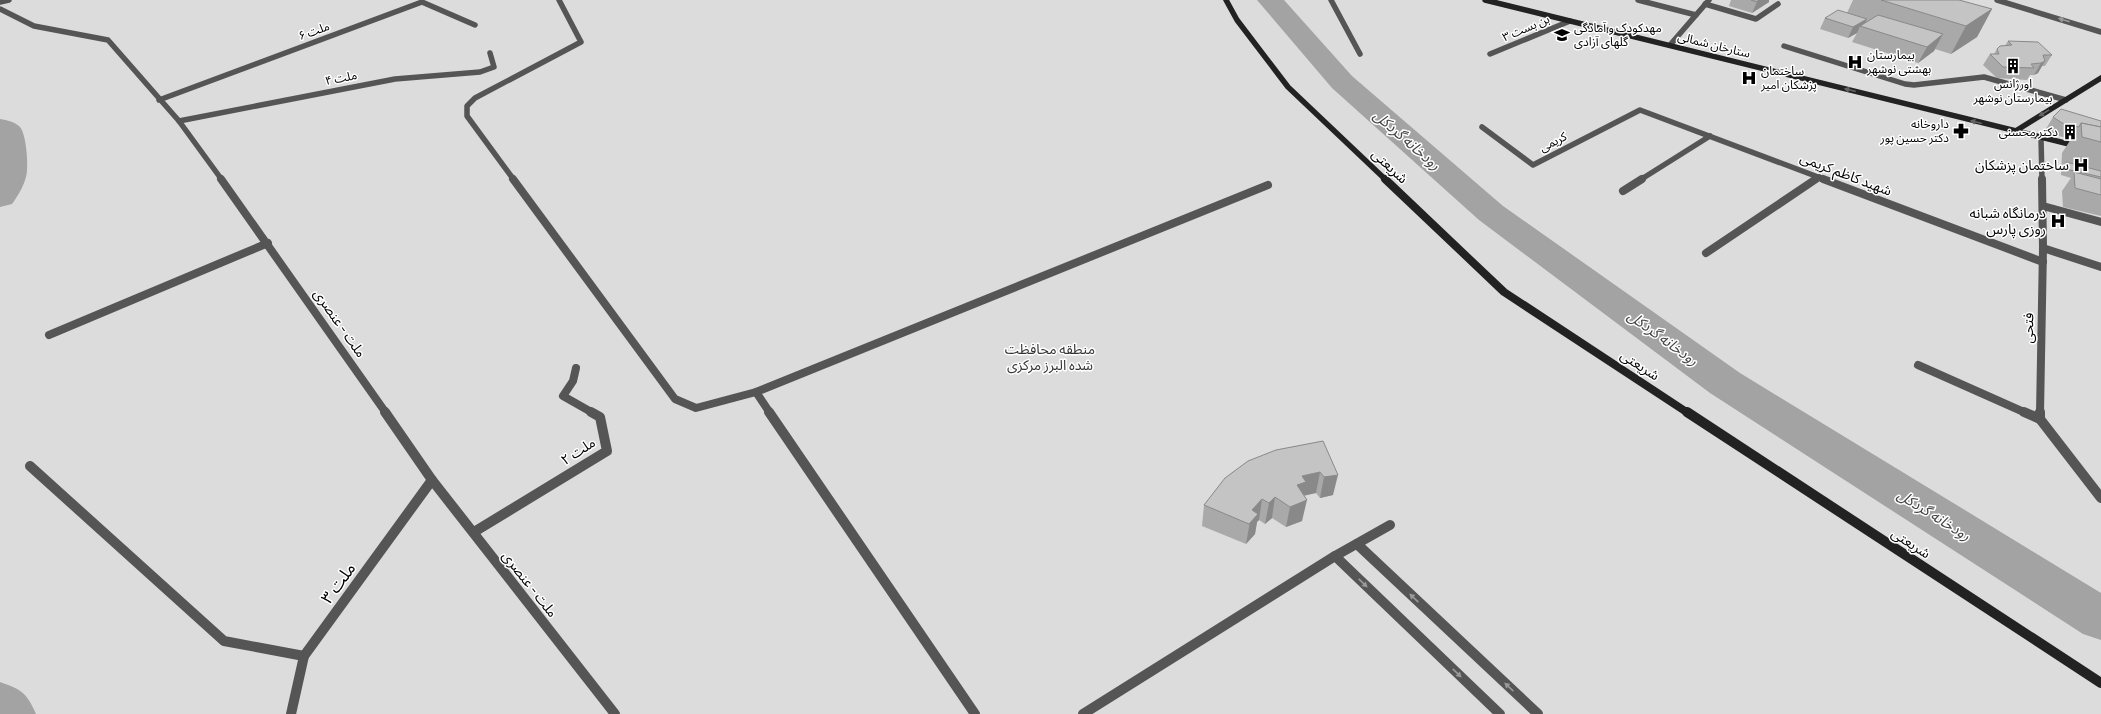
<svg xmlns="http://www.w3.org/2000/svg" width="2101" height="714" font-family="Commissioner,'Noto Sans Arabic',sans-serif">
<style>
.green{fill:#dcdcdc}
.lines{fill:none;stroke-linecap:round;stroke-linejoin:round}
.river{fill:#a3a3a3;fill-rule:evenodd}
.lane-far2{stroke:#555;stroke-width:5.5}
.lane-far1{stroke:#555;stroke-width:8}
.lane{stroke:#555;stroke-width:10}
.street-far2{stroke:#555;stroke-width:5.5}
.street-far1{stroke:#555;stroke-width:8}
.street{stroke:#555;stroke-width:10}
.secondary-far2{stroke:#222;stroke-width:5.5}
.secondary-far1{stroke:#222;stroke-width:8}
.secondary{stroke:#222;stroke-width:10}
.wall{fill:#a9a9a9}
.shaded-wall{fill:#898989}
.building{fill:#c4c4c4;stroke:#898989}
.oneway{fill:#999}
.oneway2{fill:#646464}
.labels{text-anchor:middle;stroke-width:3;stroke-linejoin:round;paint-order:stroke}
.far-street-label{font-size:12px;fill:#000;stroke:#fff}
.far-poi-label{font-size:12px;fill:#000;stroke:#fff;text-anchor:start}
.poi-label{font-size:14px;fill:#000;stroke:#fff;text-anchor:end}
.street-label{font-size:14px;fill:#000;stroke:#fff}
.park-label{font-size:14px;fill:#333;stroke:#fff}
.water-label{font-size:15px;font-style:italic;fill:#444;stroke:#fff}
.near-street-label{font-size:17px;fill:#000;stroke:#fff}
</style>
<rect width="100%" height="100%" fill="#fff"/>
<rect class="green" x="0" y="0" width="2101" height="714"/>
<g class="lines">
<g class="river">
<path d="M1257,0H1284L1352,76L1503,206L1740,373L2101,593V640L2083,634L1710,393L1479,220L1332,88Z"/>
<path d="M0,119C7,120 15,122 20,127C26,134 28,161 27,170C27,181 18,196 12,204L0,207Z"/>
<path d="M0,682C22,690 26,692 36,714H0Z"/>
</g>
<g class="lane-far2">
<path d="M1705,4L1756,19L1778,4"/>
<path d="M1784,46L1905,84L1914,85L1984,77L2066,100"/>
<path d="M1490,54L1570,21"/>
<path d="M514,180L467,116V106L475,98L581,42L559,0"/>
</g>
<g class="lane-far1">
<path d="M513,179L675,399L696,408L756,392"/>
<path d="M2043,248L2101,267"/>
<path d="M49,335L268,243"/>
<path d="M1918,365L2026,413"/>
<path d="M770,413L756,392L1268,185"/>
</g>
<g class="lane">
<path d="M769,412L975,714"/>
<path d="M2024,412L2040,419"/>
<path d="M1357,544L1538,714"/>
<path d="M1335,556L1500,714"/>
<path d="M1083,714L1335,556L1390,525"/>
</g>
<g class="street-far2">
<path d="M1331,0L1360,54"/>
<path d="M1638,0L1696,15"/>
<path d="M1997,0L2101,32"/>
<path d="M0,2L9,0"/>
<path d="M0,9L34,26L108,40L179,121L222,180"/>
<path d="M1670,45L1709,0"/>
<path d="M159,100L422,2L475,25"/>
<path d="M179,121L395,79L480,72L494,67L490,53"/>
<path d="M1482,127L1533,165L1640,110L1826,180"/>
<path d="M2041,138L2042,180"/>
<path d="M1640,180L1710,136"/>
<path d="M1814,180L1819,177"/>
</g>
<g class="street-far1">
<path d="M221,179L386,413"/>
<path d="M1823,179L2043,262"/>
<path d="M1623,191L1642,179"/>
<path d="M2043,206L2101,222"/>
<path d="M1706,253L1816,179"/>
<path d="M576,368L573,381L563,396L593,413"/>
<path d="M2040,413L2043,248L2042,179"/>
</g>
<g class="street">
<path d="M385,412L432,480L615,714"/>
<path d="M2040,412V419L2101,498"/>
<path d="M30,466L224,641L304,656"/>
<path d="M474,532L607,451L600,417L591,412"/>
<path d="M291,714L304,656L432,480"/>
</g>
<g class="secondary-far2">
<path d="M1226,0L1237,20L1288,87L1386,180"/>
<path d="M1485,0L2077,146"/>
<path d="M2014,132L2101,78"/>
</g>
<path class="secondary-far1" d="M1385,179L1504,292L1688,413"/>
<path class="secondary" d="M1687,412L2101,683"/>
</g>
<g class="wall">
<path d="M1731,0H1769V2L1752,13L1729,6Z"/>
<path d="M1853,0H1959L1992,9L1977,37L1951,54L1935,49L1934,51L1918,63L1852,42L1857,33L1848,38L1820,29L1825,18L1847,13Z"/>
<path d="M2008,41L2052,55L2045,66H2042L2038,73L2034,75H2030L2027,80L1997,78L1983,65L1990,54H1994L1997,49L2005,46Z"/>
<path d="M2053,117L2101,121V216L2063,207L2062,191L2071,178L2061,175L2062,153L2071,139L2055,135L2046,129Z"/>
<path d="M1323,441L1333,495L1320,498L1316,493L1304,495L1302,521L1286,527L1272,518L1265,524L1259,520L1257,522L1255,534L1246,544L1202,526L1204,505Z"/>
</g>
<g class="shaded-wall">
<path d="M1759,0H1769V2L1752,13L1757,2Z"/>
<path d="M1992,9L1977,37L1951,54L1966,26Z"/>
<path d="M1867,19L1863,27L1860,26L1857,33L1848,38L1853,27Z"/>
<path d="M1943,34L1934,51L1918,63L1927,47Z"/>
<path d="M2045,61L2038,73L2034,75L2041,63Z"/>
<path d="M1320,472L1316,493L1303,496L1307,500L1302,521L1286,527L1290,507L1297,485L1302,476Z"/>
<path d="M1338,475L1333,495L1320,498L1324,477Z"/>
<path d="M1275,497L1272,518L1265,524L1269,503Z"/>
<path d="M1262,499L1259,520L1257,522L1255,534L1246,544L1252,510Z"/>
</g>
<g class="building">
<path d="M1751,0H1759L1757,2Z"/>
<path d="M1881,0H1959L1992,9L1966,26Z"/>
<path d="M1838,10L1867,19L1853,27L1825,18Z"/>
<path d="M1878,15L1943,34L1927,47L1860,26Z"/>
<path d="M2008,41L2038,42L2052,55H2043L2045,61L2041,63L2031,64L2034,68L2003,67L1990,54H1999L1997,49L2000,46L2012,45Z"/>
<path d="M2061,109L2101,121V127L2081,123L2079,127L2062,123L2053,117Z"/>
<path d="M2081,123L2101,127V142L2082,137Z"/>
<path d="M2066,162L2097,170L2101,171V177L2066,169Z"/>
<path d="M2074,172L2101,179V195L2075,188Z"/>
<path d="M1323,441L1338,475L1324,477L1320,472L1302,476L1306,482L1297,485L1307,500L1290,507L1275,497L1269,503L1262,499L1252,510L1258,514L1249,524L1204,505L1225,478L1248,461L1276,450Z"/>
</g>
<defs><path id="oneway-solid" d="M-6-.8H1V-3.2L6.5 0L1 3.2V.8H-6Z"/></defs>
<g class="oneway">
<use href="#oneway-solid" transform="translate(2064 20) rotate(-163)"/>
<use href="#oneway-solid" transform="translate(1363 583) rotate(44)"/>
<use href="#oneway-solid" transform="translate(1414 598) rotate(-137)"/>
<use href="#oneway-solid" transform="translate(1457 673) rotate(44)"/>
<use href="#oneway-solid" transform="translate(1509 687) rotate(-137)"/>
</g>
<g class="oneway2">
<use href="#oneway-solid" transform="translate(1850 90) rotate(-166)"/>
<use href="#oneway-solid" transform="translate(2044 113) rotate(149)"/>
<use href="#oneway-solid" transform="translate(1976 122) rotate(-166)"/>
</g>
<defs>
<g id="school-bare" transform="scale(1.2)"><path d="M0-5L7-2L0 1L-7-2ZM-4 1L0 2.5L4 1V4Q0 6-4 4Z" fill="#000" stroke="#fff" stroke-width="2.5" paint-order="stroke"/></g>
<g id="hospital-bare" transform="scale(1.2)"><path d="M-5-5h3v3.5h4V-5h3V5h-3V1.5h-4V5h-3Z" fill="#000" stroke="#fff" stroke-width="2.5" paint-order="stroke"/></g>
<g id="building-bare" transform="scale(1.2)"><path d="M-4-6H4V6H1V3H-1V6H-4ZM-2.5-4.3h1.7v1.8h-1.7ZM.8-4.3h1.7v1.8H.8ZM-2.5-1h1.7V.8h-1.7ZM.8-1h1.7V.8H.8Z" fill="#000" stroke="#fff" stroke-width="2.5" paint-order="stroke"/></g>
<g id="pharmacy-bare" transform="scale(1.2)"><path d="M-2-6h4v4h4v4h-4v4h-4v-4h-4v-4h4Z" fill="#000" stroke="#fff" stroke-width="2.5" paint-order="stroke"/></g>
</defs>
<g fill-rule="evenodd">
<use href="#school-bare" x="1562" y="35"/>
<use href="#hospital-bare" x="1855" y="62"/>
<use href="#building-bare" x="2013" y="66"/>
<use href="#hospital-bare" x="1749" y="78"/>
<use href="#pharmacy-bare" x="1961" y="131"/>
<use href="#building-bare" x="2070" y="132"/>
<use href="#hospital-bare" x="2081" y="165"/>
<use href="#hospital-bare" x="2058" y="221"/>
</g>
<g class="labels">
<g class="far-street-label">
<text transform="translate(1526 28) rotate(-23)" y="4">بن بست ۳</text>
<text transform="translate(314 31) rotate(-20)" y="4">ملت ۶</text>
<text transform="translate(1714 45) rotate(14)" y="4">ستارخان شمالی</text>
<text transform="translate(341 78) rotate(-11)" y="4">ملت ۴</text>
<text transform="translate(1553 142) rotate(-27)" y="4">کریمی</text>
</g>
<g class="far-poi-label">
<text x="1574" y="32">مهدکودک و آمادگی<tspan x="1574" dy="14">گلهای آزادی</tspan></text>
<text x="1867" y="59">بیمارستان<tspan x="1867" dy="14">بهشتی نوشهر</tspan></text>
<text x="1761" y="75">ساختمان<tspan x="1761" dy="14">پزشکان امیر</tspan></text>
<text x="2013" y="88" text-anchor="middle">اورژانس<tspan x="2013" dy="14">بیمارستان نوشهر</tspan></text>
<text x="1949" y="128" text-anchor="end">داروخانه<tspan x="1949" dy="14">دکتر حسین پور</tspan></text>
<text x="2058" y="136" text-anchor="end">دکتر محسنی</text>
</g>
<g class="poi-label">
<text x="2069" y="170">ساختمان پزشکان</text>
<text x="2046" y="218">درمانگاه شبانه<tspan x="2046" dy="16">روزی پارس</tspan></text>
</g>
<g class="street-label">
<text transform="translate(1390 166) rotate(43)" y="5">شریعتی</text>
<text transform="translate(1846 174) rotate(21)" y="5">شهید کاظم کریمی</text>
<text transform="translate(340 323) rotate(55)" y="5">ملت - عنصری</text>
<text transform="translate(2028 328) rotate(-89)" y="5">فتحی</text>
<text transform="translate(1640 365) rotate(33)" y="5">شریعتی</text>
<text transform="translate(578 451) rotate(-33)" y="5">ملت ۲</text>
<text transform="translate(1911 543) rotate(33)" y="5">شریعتی</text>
<text transform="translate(530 584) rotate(52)" y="5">ملت - عنصری</text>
</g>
<g class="park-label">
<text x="1050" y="354">منطقه محافظت<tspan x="1050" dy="16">شده البرز مرکزی</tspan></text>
</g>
<g class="water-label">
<text transform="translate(1407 140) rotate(41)" y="5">رودخانه گردکل</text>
<text transform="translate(1663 338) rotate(36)" y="5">رودخانه گردکل</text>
<text transform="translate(1934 515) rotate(32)" y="5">رودخانه گردکل</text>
</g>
<g class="near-street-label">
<text transform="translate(338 583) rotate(-54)" y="6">ملت ۳</text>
</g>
</g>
</svg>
